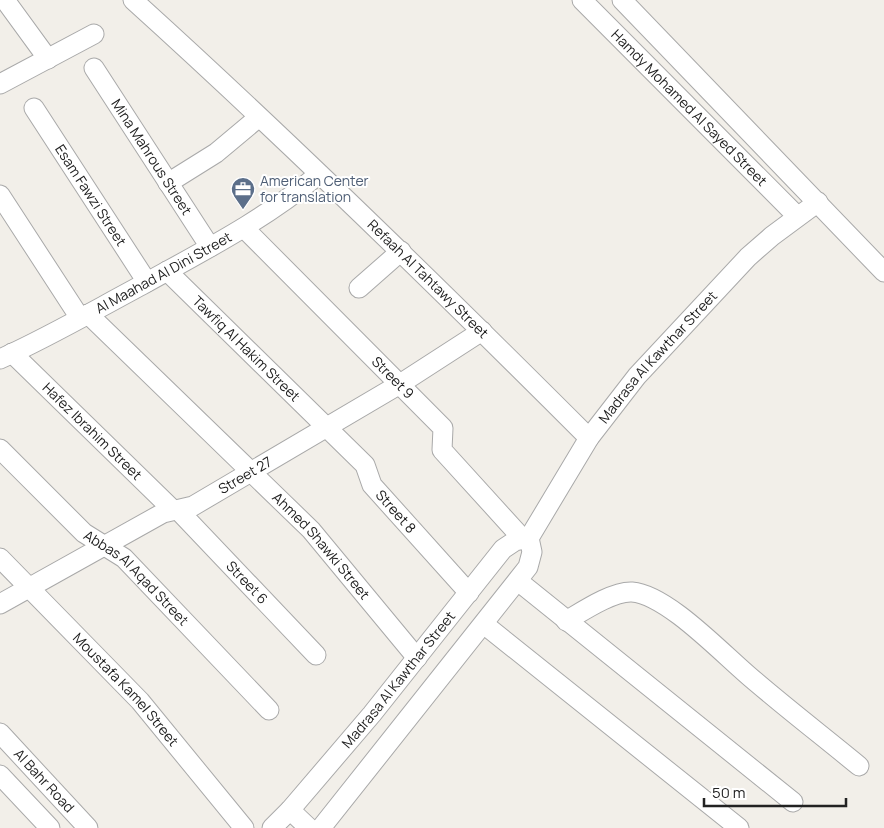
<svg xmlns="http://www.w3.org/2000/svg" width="884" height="828" font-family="Manrope,sans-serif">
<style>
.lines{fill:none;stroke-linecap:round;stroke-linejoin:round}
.minor-casing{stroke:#a9a9a9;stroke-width:21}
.minor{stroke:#fff;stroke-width:19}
.labels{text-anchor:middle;stroke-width:4;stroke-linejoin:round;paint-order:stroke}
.street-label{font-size:14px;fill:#222;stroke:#fff}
.service-label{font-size:14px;fill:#4e5e75;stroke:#fff;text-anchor:start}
</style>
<rect width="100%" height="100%" fill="#f2efe9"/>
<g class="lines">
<g class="minor-casing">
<g id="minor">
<path d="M5,0L48,59"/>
<path id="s1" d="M133,0C289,141 440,289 589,438"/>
<path id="s2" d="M582,0L797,216"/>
<path d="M622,0L884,272"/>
<path id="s3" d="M94,68L210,247"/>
<path d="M0,84L94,34"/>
<path id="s4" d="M34,108L147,282"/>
<path d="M168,183L216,153L259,117"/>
<path d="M0,195L80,318"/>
<path id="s5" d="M244,228L443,428L442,450L522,538"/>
<path id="s6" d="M167,271L365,465L372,485L469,593"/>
<path d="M359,288L401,251"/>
<path id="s7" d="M88,314L311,530L417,658"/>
<path id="s8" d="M12,353L173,510"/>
<path id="s9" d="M0,359C49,337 95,310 142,285C203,251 266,219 319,174"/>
<path id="s10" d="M0,449L84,533L124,558L269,710"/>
<path id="s11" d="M178,510L316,655"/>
<path id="s12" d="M0,558L140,701L244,828"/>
<path d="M518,581L793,802"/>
<path id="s13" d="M0,604L163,513L193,506L400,384L482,331"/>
<path d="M566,621C583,611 613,591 632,592C669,595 726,658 756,682C790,711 825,738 859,766"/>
<path d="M485,625L739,828"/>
<path id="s14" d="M0,733L88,828"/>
<path d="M0,775L50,828"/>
<path d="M290,810L309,828"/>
<path id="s15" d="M272,828L290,810L372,714L503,549L515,541L529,538"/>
<path id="s16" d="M321,828L528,567L532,552L529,538L589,438L637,376L748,257L772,236L818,202"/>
</g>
</g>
<use href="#minor" class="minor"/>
</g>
<defs>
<g id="office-pin" transform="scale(1.25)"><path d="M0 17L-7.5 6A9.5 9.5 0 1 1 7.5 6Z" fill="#5c6f8a" stroke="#fff"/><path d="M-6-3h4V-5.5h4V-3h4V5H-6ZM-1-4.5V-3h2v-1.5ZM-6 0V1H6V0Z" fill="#fff"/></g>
</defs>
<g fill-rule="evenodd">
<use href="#office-pin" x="243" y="189"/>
</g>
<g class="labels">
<g class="street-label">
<text dy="5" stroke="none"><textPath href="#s2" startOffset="152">Hamdy Mohamed Al Sayed Street</textPath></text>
<text dy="5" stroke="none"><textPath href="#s3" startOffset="106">Mina Mahrous Street</textPath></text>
<text dy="5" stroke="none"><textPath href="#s4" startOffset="104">Esam Fawzi Street</textPath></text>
<text dy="5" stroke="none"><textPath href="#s9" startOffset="185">Al Maahad Al Dini Street</textPath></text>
<text dy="5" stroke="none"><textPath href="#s1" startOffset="406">Refaah Al Tahtawy Street</textPath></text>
<text dy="5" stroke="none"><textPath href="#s6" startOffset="111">Tawfiq Al Hakim Street</textPath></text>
<text dy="5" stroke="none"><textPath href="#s16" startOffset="586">Madrasa Al Kawthar Street</textPath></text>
<text dy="5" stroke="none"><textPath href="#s5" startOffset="211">Street 9</textPath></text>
<text dy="5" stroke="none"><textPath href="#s8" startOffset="112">Hafez Ibrahim Street</textPath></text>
<text dy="5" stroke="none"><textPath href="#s13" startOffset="278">Street 27</textPath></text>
<text dy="5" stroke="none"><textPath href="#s6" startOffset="334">Street 8</textPath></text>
<text dy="5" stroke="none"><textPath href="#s7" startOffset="329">Ahmed Shawki Street</textPath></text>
<text dy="5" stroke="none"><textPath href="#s10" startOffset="188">Abbas Al Aqad Street</textPath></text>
<text dy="5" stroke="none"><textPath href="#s11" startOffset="100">Street 6</textPath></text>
<text dy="5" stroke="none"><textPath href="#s15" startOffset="195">Madrasa Al Kawthar Street</textPath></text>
<text dy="5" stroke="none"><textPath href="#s12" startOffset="182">Moustafa Kamel Street</textPath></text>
<text dy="5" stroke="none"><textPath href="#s14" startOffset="65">Al Bahr Road</textPath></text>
</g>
<g class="service-label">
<text x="260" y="186">American Center<tspan x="260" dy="16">for translation</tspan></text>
</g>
</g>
<path d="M704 798v8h142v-8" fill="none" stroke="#222222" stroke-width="2.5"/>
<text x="712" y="798" font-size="15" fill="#222222" stroke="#ffffff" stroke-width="4" paint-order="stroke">50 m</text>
</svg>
